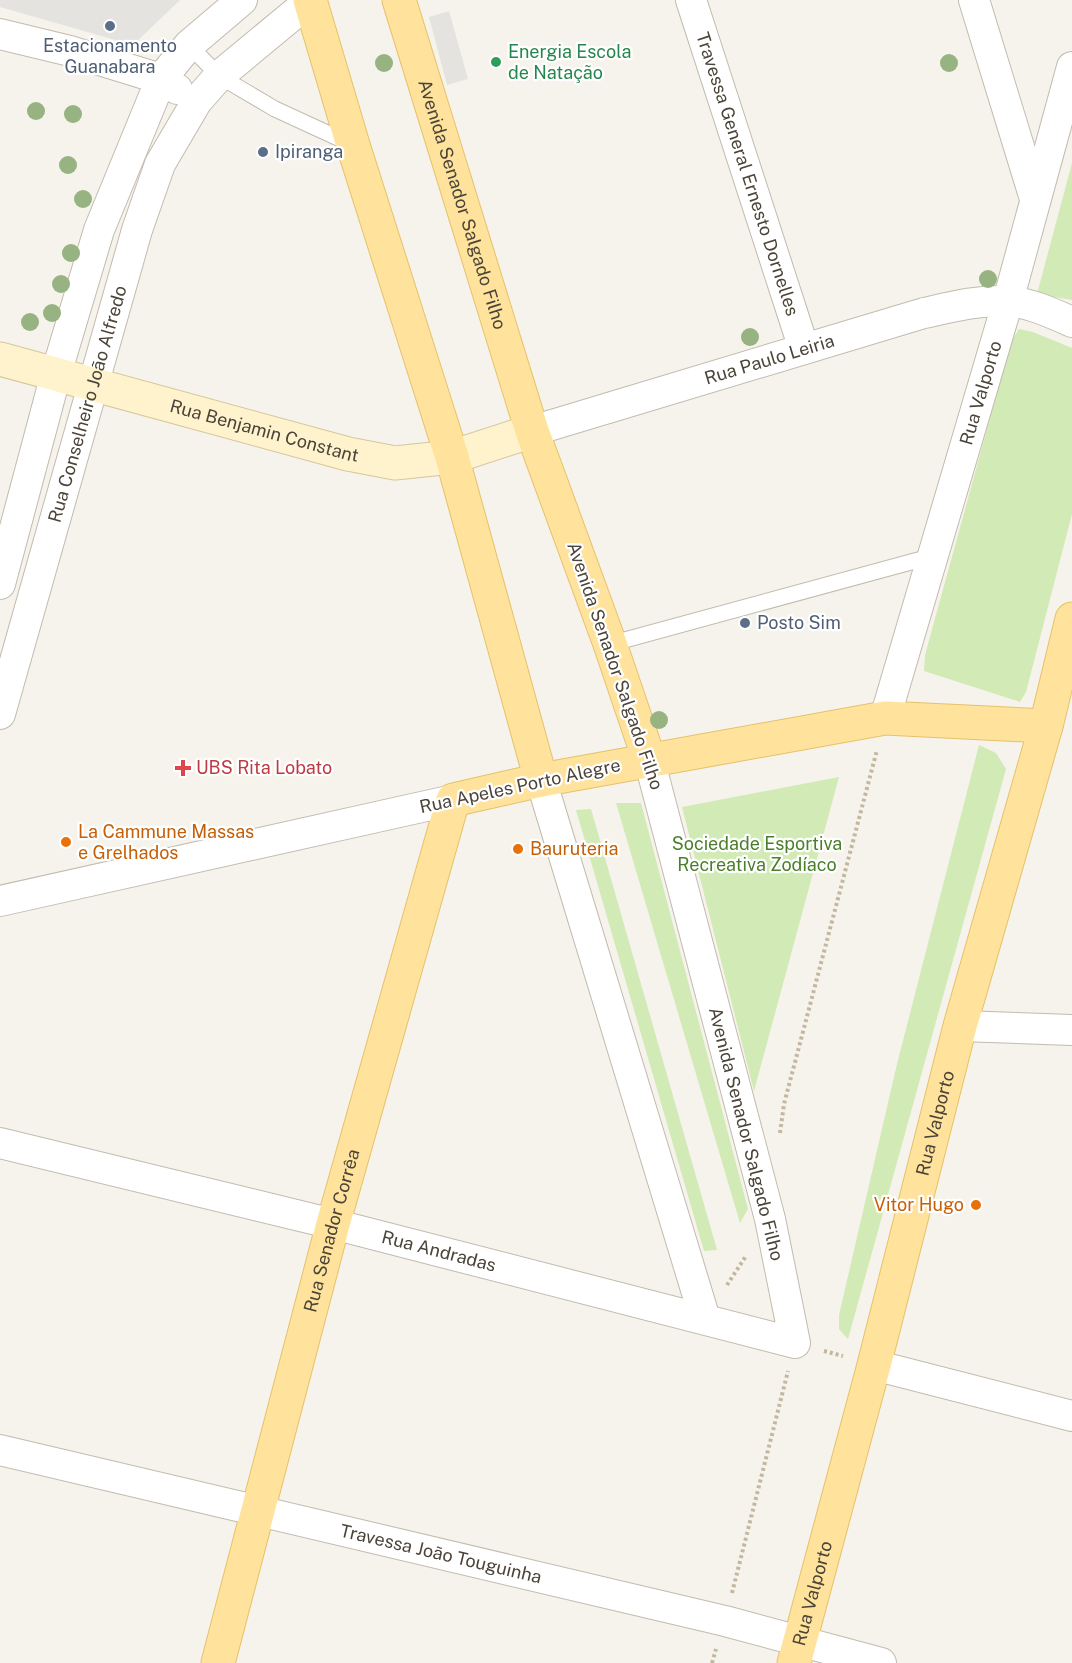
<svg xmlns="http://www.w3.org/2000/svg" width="1072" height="1663" font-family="'Public Sans',sans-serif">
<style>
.green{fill:#d2eab5}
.parking{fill:#e5e3e0}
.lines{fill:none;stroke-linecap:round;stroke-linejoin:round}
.lane-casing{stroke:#c2bbae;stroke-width:17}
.street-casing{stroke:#c2bbae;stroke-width:32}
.secondary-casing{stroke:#d6c79b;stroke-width:35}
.primary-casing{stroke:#e6c16a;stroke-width:35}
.path{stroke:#c4b79f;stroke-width:4;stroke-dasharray:3 3;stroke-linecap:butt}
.lane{stroke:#fff;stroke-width:15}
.street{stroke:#fff;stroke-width:30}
.secondary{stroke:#fff3cd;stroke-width:33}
.primary{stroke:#ffe39c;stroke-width:33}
.tree{fill:#97b381}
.service-dot{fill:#5c6f8a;stroke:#fff;stroke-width:2}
.leisure-dot{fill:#2e9e5b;stroke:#fff;stroke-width:2}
.health-dot{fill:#e0444e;stroke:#fff;stroke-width:2}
.food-dot{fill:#e8710a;stroke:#fff;stroke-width:2}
.labels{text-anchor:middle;stroke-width:4.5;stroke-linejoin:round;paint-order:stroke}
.service-label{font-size:18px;fill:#4e5e75;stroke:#fff;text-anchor:start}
.leisure-label{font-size:18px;fill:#27864d;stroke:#fff;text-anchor:start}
.street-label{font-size:18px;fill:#4b4439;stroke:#fff}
.health-label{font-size:18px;fill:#be3a42;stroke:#fff;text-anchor:start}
.food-label{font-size:18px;fill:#c56008;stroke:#fff;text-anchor:start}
.park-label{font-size:18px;fill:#4a7f2a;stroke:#fff}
</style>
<rect width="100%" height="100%" fill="#f6f3ec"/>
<g class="green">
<path d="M1072,163V300L1037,294Z"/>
<path d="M1019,329L1033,332L1072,348V514L1026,692L1020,702L924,671L925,655L1011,342Z"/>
<path d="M979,745L996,753L1006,769L848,1339L839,1329V1315L897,1064Z"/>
<path d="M839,777L754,1091L682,807Z"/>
<path d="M616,803H641L748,1209L740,1223Z"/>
<path d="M591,809L717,1250L704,1251L576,810Z"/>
</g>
<g class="parking">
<path d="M0,0H180L133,45L0,7Z"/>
<path d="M449,11L468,79L447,85L429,17Z"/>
</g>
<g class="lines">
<g class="lane-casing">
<g id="lane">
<path d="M189,45L219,76L275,109L351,144"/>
<path d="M610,644L933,556"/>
</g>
</g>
<g class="street-casing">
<g id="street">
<path id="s1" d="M691,0L804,349"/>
<path d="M974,0L1035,199"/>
<path d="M0,34L70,51L161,79L177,89"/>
<path id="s2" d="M532,431L924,313C951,307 978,300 1006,301C1028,302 1052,313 1072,322"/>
<path d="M0,584L56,374L99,230L161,79L189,45L242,0"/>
<path id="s3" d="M0,714L137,230L160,164L197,101L219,76L311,0"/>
<path id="s4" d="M885,718L1008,301L1072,67"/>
<path d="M541,780L705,1319"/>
<path d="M0,901L453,800"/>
<path d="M960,1026L1072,1030"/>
<path id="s5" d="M0,1143L333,1224L795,1343L770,1219L649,759"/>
<path d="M874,1365L1072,1416"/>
<path id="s6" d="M0,1450L725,1621L881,1663"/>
</g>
</g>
<g class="secondary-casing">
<g id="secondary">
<path id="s7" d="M0,359L348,454L395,463L452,457L532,431"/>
</g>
</g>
<g class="primary-casing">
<g id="primary">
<path d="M310,0L353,145L452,457L541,780"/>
<path id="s8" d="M399,0L532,431L610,644L649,759"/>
<path id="s9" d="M218,1663L333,1224L453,800L541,780L885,718L1046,726"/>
<path id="s10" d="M794,1663L874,1365L960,1026L1046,726L1072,619"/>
</g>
</g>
<g class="path">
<path d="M780,1133L784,1104L877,750"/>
<path d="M727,1285L746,1256"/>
<path d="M824,1351L843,1356"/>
<path d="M732,1593L788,1371"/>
<path d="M712,1663L716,1649"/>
</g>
<use href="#lane" class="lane"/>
<use href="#street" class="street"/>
<use href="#secondary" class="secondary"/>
<use href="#primary" class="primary"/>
</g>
<g class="tree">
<circle cx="384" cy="63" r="9"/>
<circle cx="949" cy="63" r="9"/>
<circle cx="36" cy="111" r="9"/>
<circle cx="73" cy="114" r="9"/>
<circle cx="68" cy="165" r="9"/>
<circle cx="83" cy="199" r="9"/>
<circle cx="71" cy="253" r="9"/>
<circle cx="988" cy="279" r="9"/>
<circle cx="61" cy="284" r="9"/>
<circle cx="52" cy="313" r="9"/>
<circle cx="30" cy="322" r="9"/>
<circle cx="750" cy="337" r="9"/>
<circle cx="659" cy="720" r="9"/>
</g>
<g class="service-dot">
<circle cx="110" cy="26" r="6"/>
<circle cx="263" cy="152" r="6"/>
<circle cx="745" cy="623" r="6"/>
</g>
<circle class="leisure-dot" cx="496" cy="62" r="6"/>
<path class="health-dot" d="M180 759h6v6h6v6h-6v6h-6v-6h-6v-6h6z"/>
<g class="food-dot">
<circle cx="66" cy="842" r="6"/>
<circle cx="518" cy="849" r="6"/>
<circle cx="976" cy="1205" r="6"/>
</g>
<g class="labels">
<g class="service-label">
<text x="110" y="52" text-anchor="middle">Estacionamento<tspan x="110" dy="21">Guanabara</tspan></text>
<text x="275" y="158">Ipiranga</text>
<text x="757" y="629">Posto Sim</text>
</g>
<g class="leisure-label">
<text x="508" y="58">Energia Escola<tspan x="508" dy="21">de Natação</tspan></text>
</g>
<g class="street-label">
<text dy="6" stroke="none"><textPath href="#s1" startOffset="183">Travessa General Ernesto Dornelles</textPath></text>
<text dy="6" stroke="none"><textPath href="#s8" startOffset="214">Avenida Senador Salgado Filho</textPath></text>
<text dy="6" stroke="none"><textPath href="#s2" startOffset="248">Rua Paulo Leiria</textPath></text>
<text dy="6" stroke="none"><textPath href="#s4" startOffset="339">Rua Valporto</textPath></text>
<text dy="6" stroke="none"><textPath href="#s3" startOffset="322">Rua Conselheiro João Alfredo</textPath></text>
<text dy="6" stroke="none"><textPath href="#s7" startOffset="274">Rua Benjamin Constant</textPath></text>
<text transform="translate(615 666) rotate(71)" y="6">Avenida Senador Salgado Filho</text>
<text transform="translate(520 786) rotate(-12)" y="6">Rua Apeles Porto Alegre</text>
<text dy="6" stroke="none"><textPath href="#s10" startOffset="558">Rua Valporto</textPath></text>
<text transform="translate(746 1134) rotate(76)" y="6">Avenida Senador Salgado Filho</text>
<text dy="6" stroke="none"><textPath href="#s9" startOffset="447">Rua Senador Corrêa</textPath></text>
<text dy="6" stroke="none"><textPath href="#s5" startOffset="452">Rua Andradas</textPath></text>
<text dy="6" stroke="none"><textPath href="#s6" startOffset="453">Travessa João Touguinha</textPath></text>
<text dy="6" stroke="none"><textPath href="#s10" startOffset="72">Rua Valporto</textPath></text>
</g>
<g class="health-label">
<text x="196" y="774">UBS Rita Lobato</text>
</g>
<g class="food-label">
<text x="78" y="838">La Cammune Massas<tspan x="78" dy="21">e Grelhados</tspan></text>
<text x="530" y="855">Bauruteria</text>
<text x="964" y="1211" text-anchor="end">Vitor Hugo</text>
</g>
<g class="park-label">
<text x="757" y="850">Sociedade Esportiva<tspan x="757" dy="21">Recreativa Zodíaco</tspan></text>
</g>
</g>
</svg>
